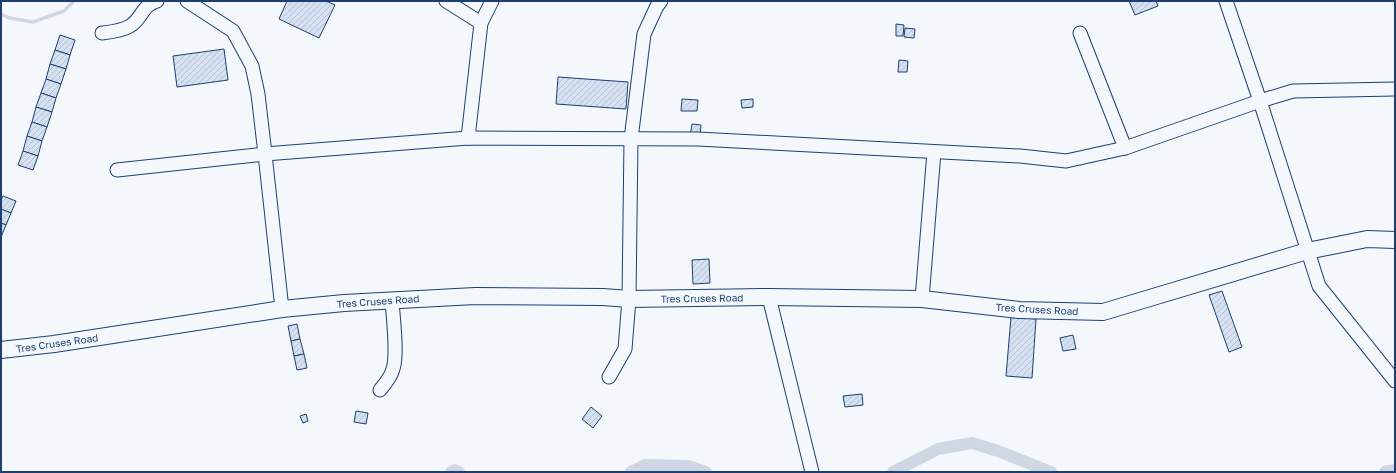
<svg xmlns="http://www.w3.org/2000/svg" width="1396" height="473" font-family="'Golos Text',sans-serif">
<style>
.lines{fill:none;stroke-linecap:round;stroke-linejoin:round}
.stream{stroke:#cfd7e4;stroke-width:3.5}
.canal{stroke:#cfd7e4;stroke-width:12}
.building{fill:url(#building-hatch);stroke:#1d3f73}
.minor-casing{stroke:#1d3f73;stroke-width:15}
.major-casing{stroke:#1d3f73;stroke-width:18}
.minor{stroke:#f4f7fb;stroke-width:13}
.major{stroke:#f4f7fb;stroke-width:16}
.labels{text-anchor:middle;stroke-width:3;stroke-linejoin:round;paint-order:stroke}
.street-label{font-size:10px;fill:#1d3f73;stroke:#f4f7fb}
</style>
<defs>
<pattern id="building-hatch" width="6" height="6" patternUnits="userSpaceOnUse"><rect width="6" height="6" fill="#d5e0f0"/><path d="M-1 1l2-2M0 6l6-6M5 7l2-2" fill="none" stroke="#b6c1d1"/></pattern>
</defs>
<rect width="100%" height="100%" fill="#f4f7fb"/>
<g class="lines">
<path class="stream" d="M1,14L9,18L33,22L64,11L74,1"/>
<g class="canal">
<path d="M451,472L455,470L459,472"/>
<path d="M631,472L645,465L688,466L706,472"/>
<path d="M893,472L938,449L972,443L998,451L1051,472"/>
<path d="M1385,472L1395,470"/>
</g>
</g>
<g class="building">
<path d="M287,1H326L335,5L319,38L279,19Z"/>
<path d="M1129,1H1156L1158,6L1135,15Z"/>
<path d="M896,24L904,25L903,36H896Z"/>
<path d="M905,28L915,29L914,38L904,37Z"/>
<path d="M60,35L75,40L70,55L55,50Z"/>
<path d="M224,49L228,80L177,87L173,56Z"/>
<path d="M55,50L70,55L66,69L50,64Z"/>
<path d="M899,60L908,61L907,72H898Z"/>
<path d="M50,64L66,69L61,84L46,79Z"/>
<path d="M558,77L628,82L626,109L556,104Z"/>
<path d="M46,79L61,84L56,98L41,93Z"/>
<path d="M41,93L56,98L52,112L36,107Z"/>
<path d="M682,99L698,100L697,111H681Z"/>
<path d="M753,99V107L742,108L741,100Z"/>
<path d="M36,107L52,112L47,127L32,122Z"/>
<path d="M32,122L47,127L42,141L27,136Z"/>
<path d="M692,124L701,125L700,137L690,136Z"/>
<path d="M27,136L42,141L38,156L23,151Z"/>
<path d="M23,151L38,156L33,170L18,165Z"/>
<path d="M3,196L16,201L11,213L1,209V200Z"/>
<path d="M1,209L11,213L6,225L1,223Z"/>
<path d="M1,223L6,225L1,237Z"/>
<path d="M709,259L710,283L693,284L692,260Z"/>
<path d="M1222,291L1242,347L1229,352L1209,295Z"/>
<path d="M1011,317L1036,319L1032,378L1006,376Z"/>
<path d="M297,324L300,339L291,341L288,326Z"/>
<path d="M1073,335L1076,349L1063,351L1060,338Z"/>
<path d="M300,339L304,354L294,356L291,341Z"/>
<path d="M304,354L307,368L297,370L294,356Z"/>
<path d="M862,394L863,405L845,407L843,396Z"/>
<path d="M591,407L602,416L593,428L582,419Z"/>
<path d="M356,411L368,413L366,424L354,422Z"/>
<path d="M306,414L308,421L303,423L300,416Z"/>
</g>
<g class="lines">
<g class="minor-casing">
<g id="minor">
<path d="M187,1L233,31L252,66L258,94L265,154L282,309"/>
<path d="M446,1L481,23"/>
<path d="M1226,1L1260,101L1319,286L1395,381"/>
<path d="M102,33C111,32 122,31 130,26C142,19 142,5 157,1"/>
<path d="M1080,33L1125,148"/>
<path d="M468,138L481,23L492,1"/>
<path d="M117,170L265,154L468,138L698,139L1020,156L1066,161L1125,148L1260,101L1293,91L1395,89"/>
<path d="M769,297L812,472"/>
<path d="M922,299L934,152"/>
<path d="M609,377L625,349L629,299L631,139L644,34L657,6L661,1"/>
<path d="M380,390C385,384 391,377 393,369C398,354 393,318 392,300"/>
</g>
</g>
<g class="major-casing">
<path id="major" d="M1,350L54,344L282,309L344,303L475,296L603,297L629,299L769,297L922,299L1019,310L1103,312L1307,251L1367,239L1395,240"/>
</g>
<use href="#minor" class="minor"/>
<use href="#major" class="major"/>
</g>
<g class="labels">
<g class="street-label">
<text transform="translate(702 298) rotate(-1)" y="4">Tres Cruses Road</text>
<text transform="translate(378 301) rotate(-4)" y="4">Tres Cruses Road</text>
<text transform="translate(1037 309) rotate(3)" y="4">Tres Cruses Road</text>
<text transform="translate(57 343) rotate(-8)" y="4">Tres Cruses Road</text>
</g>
</g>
<rect width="1396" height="473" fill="none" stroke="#1d3f73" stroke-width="4"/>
</svg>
